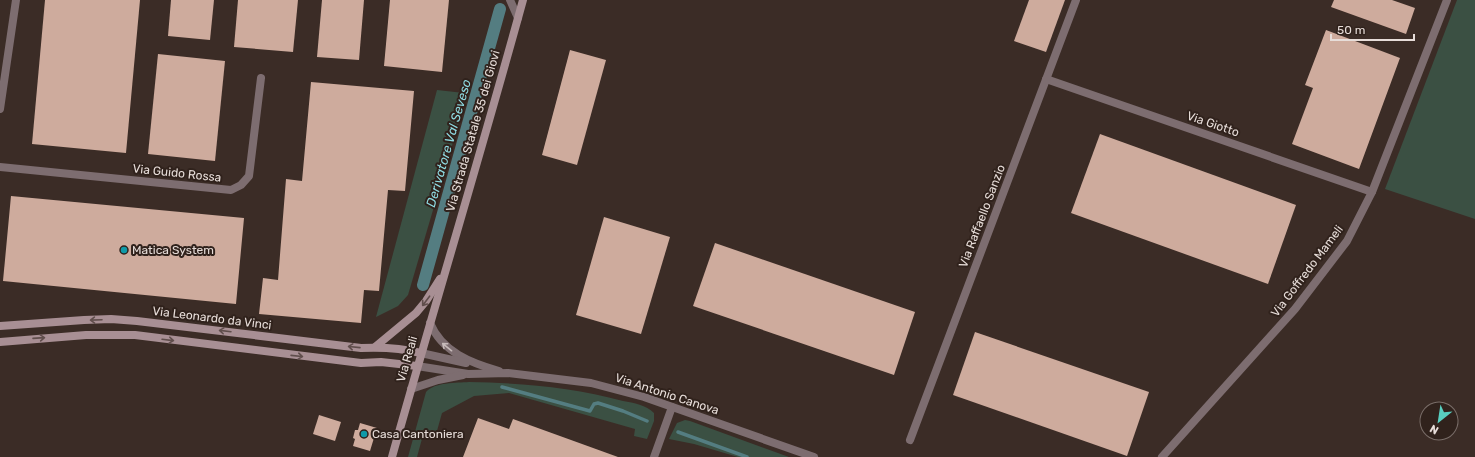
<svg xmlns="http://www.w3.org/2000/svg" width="1475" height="457" font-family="Rubik,sans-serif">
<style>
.green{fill:#3b5043}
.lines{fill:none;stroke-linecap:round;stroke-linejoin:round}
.stream{stroke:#547d81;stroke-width:3.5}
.canal{stroke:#547d81;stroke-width:12}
.building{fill:#ceab9d}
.street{stroke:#7d6d70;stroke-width:8}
.secondary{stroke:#a88f94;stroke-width:8}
.oneway{stroke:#604e4c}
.oneway2{stroke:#c7bbba}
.culture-dot{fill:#0f9aa8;stroke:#30221c;stroke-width:1.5}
.labels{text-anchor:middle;stroke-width:4;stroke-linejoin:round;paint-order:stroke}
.street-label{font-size:12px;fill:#e7ddd9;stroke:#30221c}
.poi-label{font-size:12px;fill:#e7ddd9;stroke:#30221c;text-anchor:start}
.water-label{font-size:13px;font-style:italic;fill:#8fdbe2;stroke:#30221c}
</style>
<rect width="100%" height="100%" fill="#3b2c26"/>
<g class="green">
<path d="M1457,0H1475V219L1385,189Z"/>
<path d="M437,90L464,93L466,98L408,295L398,306L376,317Z"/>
<path d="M469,382C521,383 573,387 623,401C634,403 646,405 654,413V421L647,439L634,436L635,429L509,393L474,396L442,413L435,438L423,435L417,457H408L426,392C435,382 456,383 469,382Z"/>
<path d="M685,420L690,421L789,457H738L694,444L669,439L677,423Z"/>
</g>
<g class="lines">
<g class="stream">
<path d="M502,387L590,411L594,404L598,403L623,411L647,421"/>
<path d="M678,432L747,457"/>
</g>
<path class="canal" d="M423,285L500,9"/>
</g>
<g class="building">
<path d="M45,0H140L126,153L32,144Z"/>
<path d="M171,0H214L210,40L168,36Z"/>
<path d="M238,0H298L293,52L234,47Z"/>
<path d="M322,0H364L359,60L317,57Z"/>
<path d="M390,0H449L442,72L384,66Z"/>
<path d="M1029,0H1065L1046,52L1014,41Z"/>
<path d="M1334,0H1392L1415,8L1406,34L1331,7Z"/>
<path d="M1326,30L1400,58L1359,169L1292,144L1313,88L1305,85Z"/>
<path d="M570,50L606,60L577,165L542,155Z"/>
<path d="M158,54L225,61L215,161L148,154Z"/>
<path d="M311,82L414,91L405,191L388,190L379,291L364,290L361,323L259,314L263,278L278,280L286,179L302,181Z"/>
<path d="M1100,134L1296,205L1268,284L1071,213Z"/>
<path d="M11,196L244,218L236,304L3,281Z"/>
<path d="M604,217L670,237L641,334L576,315Z"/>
<path d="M715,243L915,312L894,375L693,306Z"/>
<path d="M975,332L1149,392L1127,456L953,395Z"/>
<path d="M319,415L341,422L335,441L313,434Z"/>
<path d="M478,418L509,429L513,419L618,457H463Z"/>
<path d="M360,423L377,428L370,451L353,446L355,439L353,438L355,430H358Z"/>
</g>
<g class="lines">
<g class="street">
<path d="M510,0L518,18"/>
<path d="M1046,79L1372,192"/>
<path d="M0,109L16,0"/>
<path d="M0,167L231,190L241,185L249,176L261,78"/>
<path d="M430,323C442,352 471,363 499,371"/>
<path d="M421,353L466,363"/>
<path d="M417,366L468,374L508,373L591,383L644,397L814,457"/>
<path d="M411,389L438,380L463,375"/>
<path d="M910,440L1076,0"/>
<path d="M654,457L672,407"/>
<path d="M1162,457L1295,309L1347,241L1372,192L1447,0"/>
</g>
<g class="secondary">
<path d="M0,326L84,320L111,319L137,321L361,348C381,347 401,348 421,353"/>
<path d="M0,342L86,335H135L361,363L381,362L417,366"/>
<path d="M375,347L416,313L426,301L440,279"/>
<path d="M392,457C435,304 481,153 523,0"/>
</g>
</g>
<defs><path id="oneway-shaft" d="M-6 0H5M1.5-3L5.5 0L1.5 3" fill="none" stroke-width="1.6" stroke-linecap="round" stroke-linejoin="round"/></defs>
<g class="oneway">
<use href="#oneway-shaft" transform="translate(426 301) rotate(127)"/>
<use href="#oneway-shaft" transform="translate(96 320) rotate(178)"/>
<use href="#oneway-shaft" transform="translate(225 331) rotate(-173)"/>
<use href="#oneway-shaft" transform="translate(39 338) rotate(-4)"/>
<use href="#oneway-shaft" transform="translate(168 340) rotate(7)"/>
<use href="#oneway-shaft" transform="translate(354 347) rotate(-174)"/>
<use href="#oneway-shaft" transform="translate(297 356) rotate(6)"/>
</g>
<use class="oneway2" href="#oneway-shaft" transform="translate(447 347) rotate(-141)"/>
<g class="culture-dot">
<circle cx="124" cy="250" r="4"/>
<circle cx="364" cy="434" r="4"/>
</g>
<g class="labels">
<g class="street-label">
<text transform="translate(1213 124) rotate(19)" y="4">Via Giotto</text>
<text transform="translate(473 131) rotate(-74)" y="4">Via Strada Statale 35 dei Giovi</text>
<text transform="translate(177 173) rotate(6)" y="4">Via Guido Rossa</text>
<text transform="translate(982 216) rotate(-69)" y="4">Via Raffaello Sanzio</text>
<text transform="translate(1307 271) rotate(-53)" y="4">Via Goffredo Mameli</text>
<text transform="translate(212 318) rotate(7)" y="4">Via Leonardo da Vinci</text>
<text transform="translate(407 359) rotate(-74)" y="4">Via Reali</text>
<text transform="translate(667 394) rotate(18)" y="4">Via Antonio Canova</text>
</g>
<g class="poi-label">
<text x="132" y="254">Matica System</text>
<text x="372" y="438">Casa Cantoniera</text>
</g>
<g class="water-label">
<text transform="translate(448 143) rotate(-74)" y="5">Derivatore Val Seveso</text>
</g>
</g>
<g transform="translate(1439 421) rotate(210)"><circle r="19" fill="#30221c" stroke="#796d68"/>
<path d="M0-3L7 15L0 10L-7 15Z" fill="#58cebf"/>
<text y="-6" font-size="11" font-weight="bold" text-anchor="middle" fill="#e7ddd9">N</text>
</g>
<path d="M1331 34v6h83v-6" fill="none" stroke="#e7ddd9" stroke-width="2"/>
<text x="1337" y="34" font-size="12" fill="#e7ddd9" stroke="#30221c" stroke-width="3" paint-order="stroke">50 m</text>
</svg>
